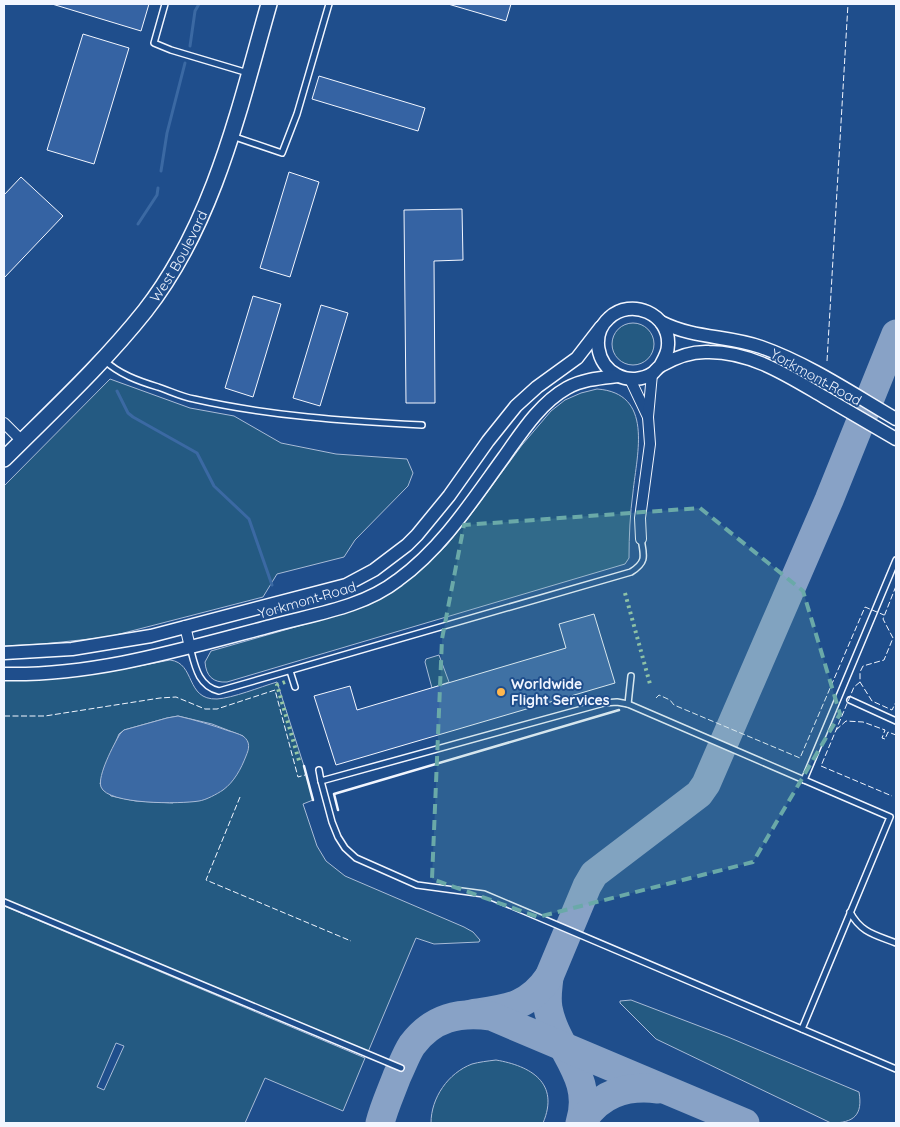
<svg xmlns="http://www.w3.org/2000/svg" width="900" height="1127" font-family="Quicksand,sans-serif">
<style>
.green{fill:#245a82;stroke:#a8bbd7;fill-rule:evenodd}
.water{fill:#3b69a3;stroke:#a8bbd7}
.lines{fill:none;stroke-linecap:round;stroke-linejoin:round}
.stream{stroke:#3b69a3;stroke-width:3}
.taxiway{stroke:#88a2c6;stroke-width:29}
.building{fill:#3563a3;stroke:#f2f6ff}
.service-casing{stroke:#f2f6ff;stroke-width:8}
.minor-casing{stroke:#f2f6ff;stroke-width:12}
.tertiary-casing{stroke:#f2f6ff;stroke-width:15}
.primary-casing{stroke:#f2f6ff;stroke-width:18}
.service{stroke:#1f4e8c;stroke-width:5}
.minor{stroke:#1f4e8c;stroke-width:10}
.tertiary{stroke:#1f4e8c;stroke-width:12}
.primary{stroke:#1f4e8c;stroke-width:15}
.hedge{stroke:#97c8a6;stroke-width:4;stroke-dasharray:2.5 4;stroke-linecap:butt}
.fence{stroke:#f2f6ff;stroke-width:1;stroke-dasharray:6 2.5;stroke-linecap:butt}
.wall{stroke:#f2f6ff;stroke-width:2.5}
.marked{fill:#6aa9a8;fill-opacity:0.2;stroke:#6aa9a8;stroke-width:4;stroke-dasharray:10 6;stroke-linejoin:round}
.poi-dot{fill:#ffb74d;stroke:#1f4e8c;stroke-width:2}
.labels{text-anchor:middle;stroke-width:4;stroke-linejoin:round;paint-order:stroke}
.street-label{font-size:14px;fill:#f2f6ff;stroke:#1f4e8c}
.poi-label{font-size:14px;font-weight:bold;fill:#f2f6ff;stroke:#1f4e8c;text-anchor:start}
</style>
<rect width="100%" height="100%" fill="#1f4e8c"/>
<g class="green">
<circle cx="633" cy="344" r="21"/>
<path d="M110,379L190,408L234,416L281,443L336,454L407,459L413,473L408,486L355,540L344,557L277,574L263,597L108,637L43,644L4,646V486Z"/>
<path d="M597,389C654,393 637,453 633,492C630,514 629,536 629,558L625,564L227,682C213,683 206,676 205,662L211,651L341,614L429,561L446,546L466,521L522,445L551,411L565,400L581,393Z"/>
<path d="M439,655L449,682L432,688L425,662L426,659Z"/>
<path d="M170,660C196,663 185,700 217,699C233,698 260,687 277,682L304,766L313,800L303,804L317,846L326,861L345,876L464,927L473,932L480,940L479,942L434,944L416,938L368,1052L4,899V680C60,681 115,671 170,660ZM178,716L212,724L243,736L173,803L136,801L111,796L100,784L104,770L119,734L124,730L167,718Z"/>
<path d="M4,906L365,1058L343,1111L265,1078L245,1123H4ZM116,1043L124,1046L104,1090L97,1087Z"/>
<path d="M631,1000L728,1037L859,1092C863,1115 854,1123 831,1123L656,1039L620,1003V1001Z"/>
<path d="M496,1060C531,1066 560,1083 543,1123H431C431,1098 448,1073 472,1064C479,1062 488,1061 496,1060Z"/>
</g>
<path class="water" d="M178,716C195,720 212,725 229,731C233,732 239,734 243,736C251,742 249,749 246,756C241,769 234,782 223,790C217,794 206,800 199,801C181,804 108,805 101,787C97,776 114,744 120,734L124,730L167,718Z"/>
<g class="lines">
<g class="stream">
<path d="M190,46L195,11L199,4"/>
<path d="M161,171L167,133L185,63"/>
<path d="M138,224L157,195L158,188"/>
<path d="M117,391L128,413L133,417L197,453L214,486L249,519L272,585"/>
</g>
<g class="taxiway">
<path d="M549,977C548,988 546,997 548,1008C556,1051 595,1076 580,1123"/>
<path d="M471,1014C505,1009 528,1008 549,977L587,886L594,874L699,794L706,784L829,500L896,334"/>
<path d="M380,1123C384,1107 391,1092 397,1076C402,1066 406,1054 412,1045C433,1017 459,1012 491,1016L745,1123"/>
<path d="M581,1123C599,1094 625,1085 658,1089"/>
</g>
</g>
<g class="building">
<path d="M52,4H149L141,31Z"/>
<path d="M448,4H511L506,21Z"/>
<path d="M83,34L129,48L94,164L47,150Z"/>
<path d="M319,76L425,108L418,131L312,99Z"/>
<path d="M289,172L319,182L290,277L260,268Z"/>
<path d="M21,177L63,216L4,278V195Z"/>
<path d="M462,209L463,260L434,261L435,403H406L404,210Z"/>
<path d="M253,296L281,304L253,397L225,388Z"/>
<path d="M321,305L348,313L320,406L293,398Z"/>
<path d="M594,614L615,683L336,765L314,696L350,686L357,710L566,648L559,624Z"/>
</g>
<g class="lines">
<g class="service-casing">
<g id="service">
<path d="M165,4L154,43L171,50L248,73"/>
<path d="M232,136L282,153L297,114L329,4"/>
<path d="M104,360C119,374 138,381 158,387C170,391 182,397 194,399C269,416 346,421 422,425"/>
<path d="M190,647C195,666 198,686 219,691L631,572C647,562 644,556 641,539"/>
<path d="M290,671L295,687"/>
<path d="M850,700L896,721"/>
<path d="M628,704L631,676"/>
<path d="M319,770L321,781L604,703L617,702L628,704L890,817L802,1029"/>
<path d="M804,780L896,560"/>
<path d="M321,781L332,822L338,837L345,848L356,858L417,885L484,894L896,1069"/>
<path d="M4,902L401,1068"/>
<path d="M850,912C861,933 876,935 896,943"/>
</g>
</g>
<g class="minor-casing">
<g id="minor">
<path d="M630,379L648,417"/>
<path d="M4,423L22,441"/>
<path d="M641,539L640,518L650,444L648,417L652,374"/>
<path d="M185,626L190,647"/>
</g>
</g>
<g class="tertiary-casing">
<g id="tertiary">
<path d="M661,322C695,339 726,335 761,347C809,364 853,394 896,419"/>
<path d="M660,366C664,359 668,353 668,345C670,314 631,297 609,318C591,334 596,364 617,375C628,381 643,380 653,373C656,370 658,367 662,365C676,357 692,351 709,352C752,352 788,376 824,397C848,411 872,425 896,439"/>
<path d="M4,653L72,649L151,636L346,585L374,570L407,545L417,535L449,496L488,441L516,406L537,387L577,358L601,327"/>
<path d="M4,674C95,676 183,649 271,626C314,614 362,608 398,580C442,548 472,501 504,457C521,433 540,403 567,388C583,379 601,378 618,376"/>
</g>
</g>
<g class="primary-casing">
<g id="primary">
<path id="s1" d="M4,459C52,411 102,365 145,311C214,223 239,109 269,4"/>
</g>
</g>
<use href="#service" class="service"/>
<use href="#minor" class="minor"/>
<use href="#tertiary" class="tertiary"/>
<use href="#primary" class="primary"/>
<g class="hedge">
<path d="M625,593L650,684"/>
<path d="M285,682L277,685L300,764"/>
</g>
<g class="fence">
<path d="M827,361L848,4"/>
<path d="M896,586L883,619L893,638L884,660L863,666L860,672V682L872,701L892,710L896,702"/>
<path d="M860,682L854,687L821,766L892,796"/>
<path d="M656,698L659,695L670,700L674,705L800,758L865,607L884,615"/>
<path d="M4,716H45L160,698L176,697L205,709H217L275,690L298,777L305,775"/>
<path d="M836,730L846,721L863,722L885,730L882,738L885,739L888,732L896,735"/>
<path d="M240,797L206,880L351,941"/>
</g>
<g class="wall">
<path d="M304,766L313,800"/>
<path d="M338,810L334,794L619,710"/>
</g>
</g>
<path class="marked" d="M700,508L803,591L840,714L753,862L538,917L432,879L442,639L464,525Z"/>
<circle class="poi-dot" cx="501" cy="692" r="5"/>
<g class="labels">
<g class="street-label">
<text dy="5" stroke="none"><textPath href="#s1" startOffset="269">West Boulevard</textPath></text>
<text transform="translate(816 377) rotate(29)" y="5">Yorkmont Road</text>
<text transform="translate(307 600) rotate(-16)" y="5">Yorkmont Road</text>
</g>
<g class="poi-label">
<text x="511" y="689">Worldwide<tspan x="511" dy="16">Flight Services</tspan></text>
</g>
</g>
<rect width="900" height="1127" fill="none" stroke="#f2f6ff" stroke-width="10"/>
</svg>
